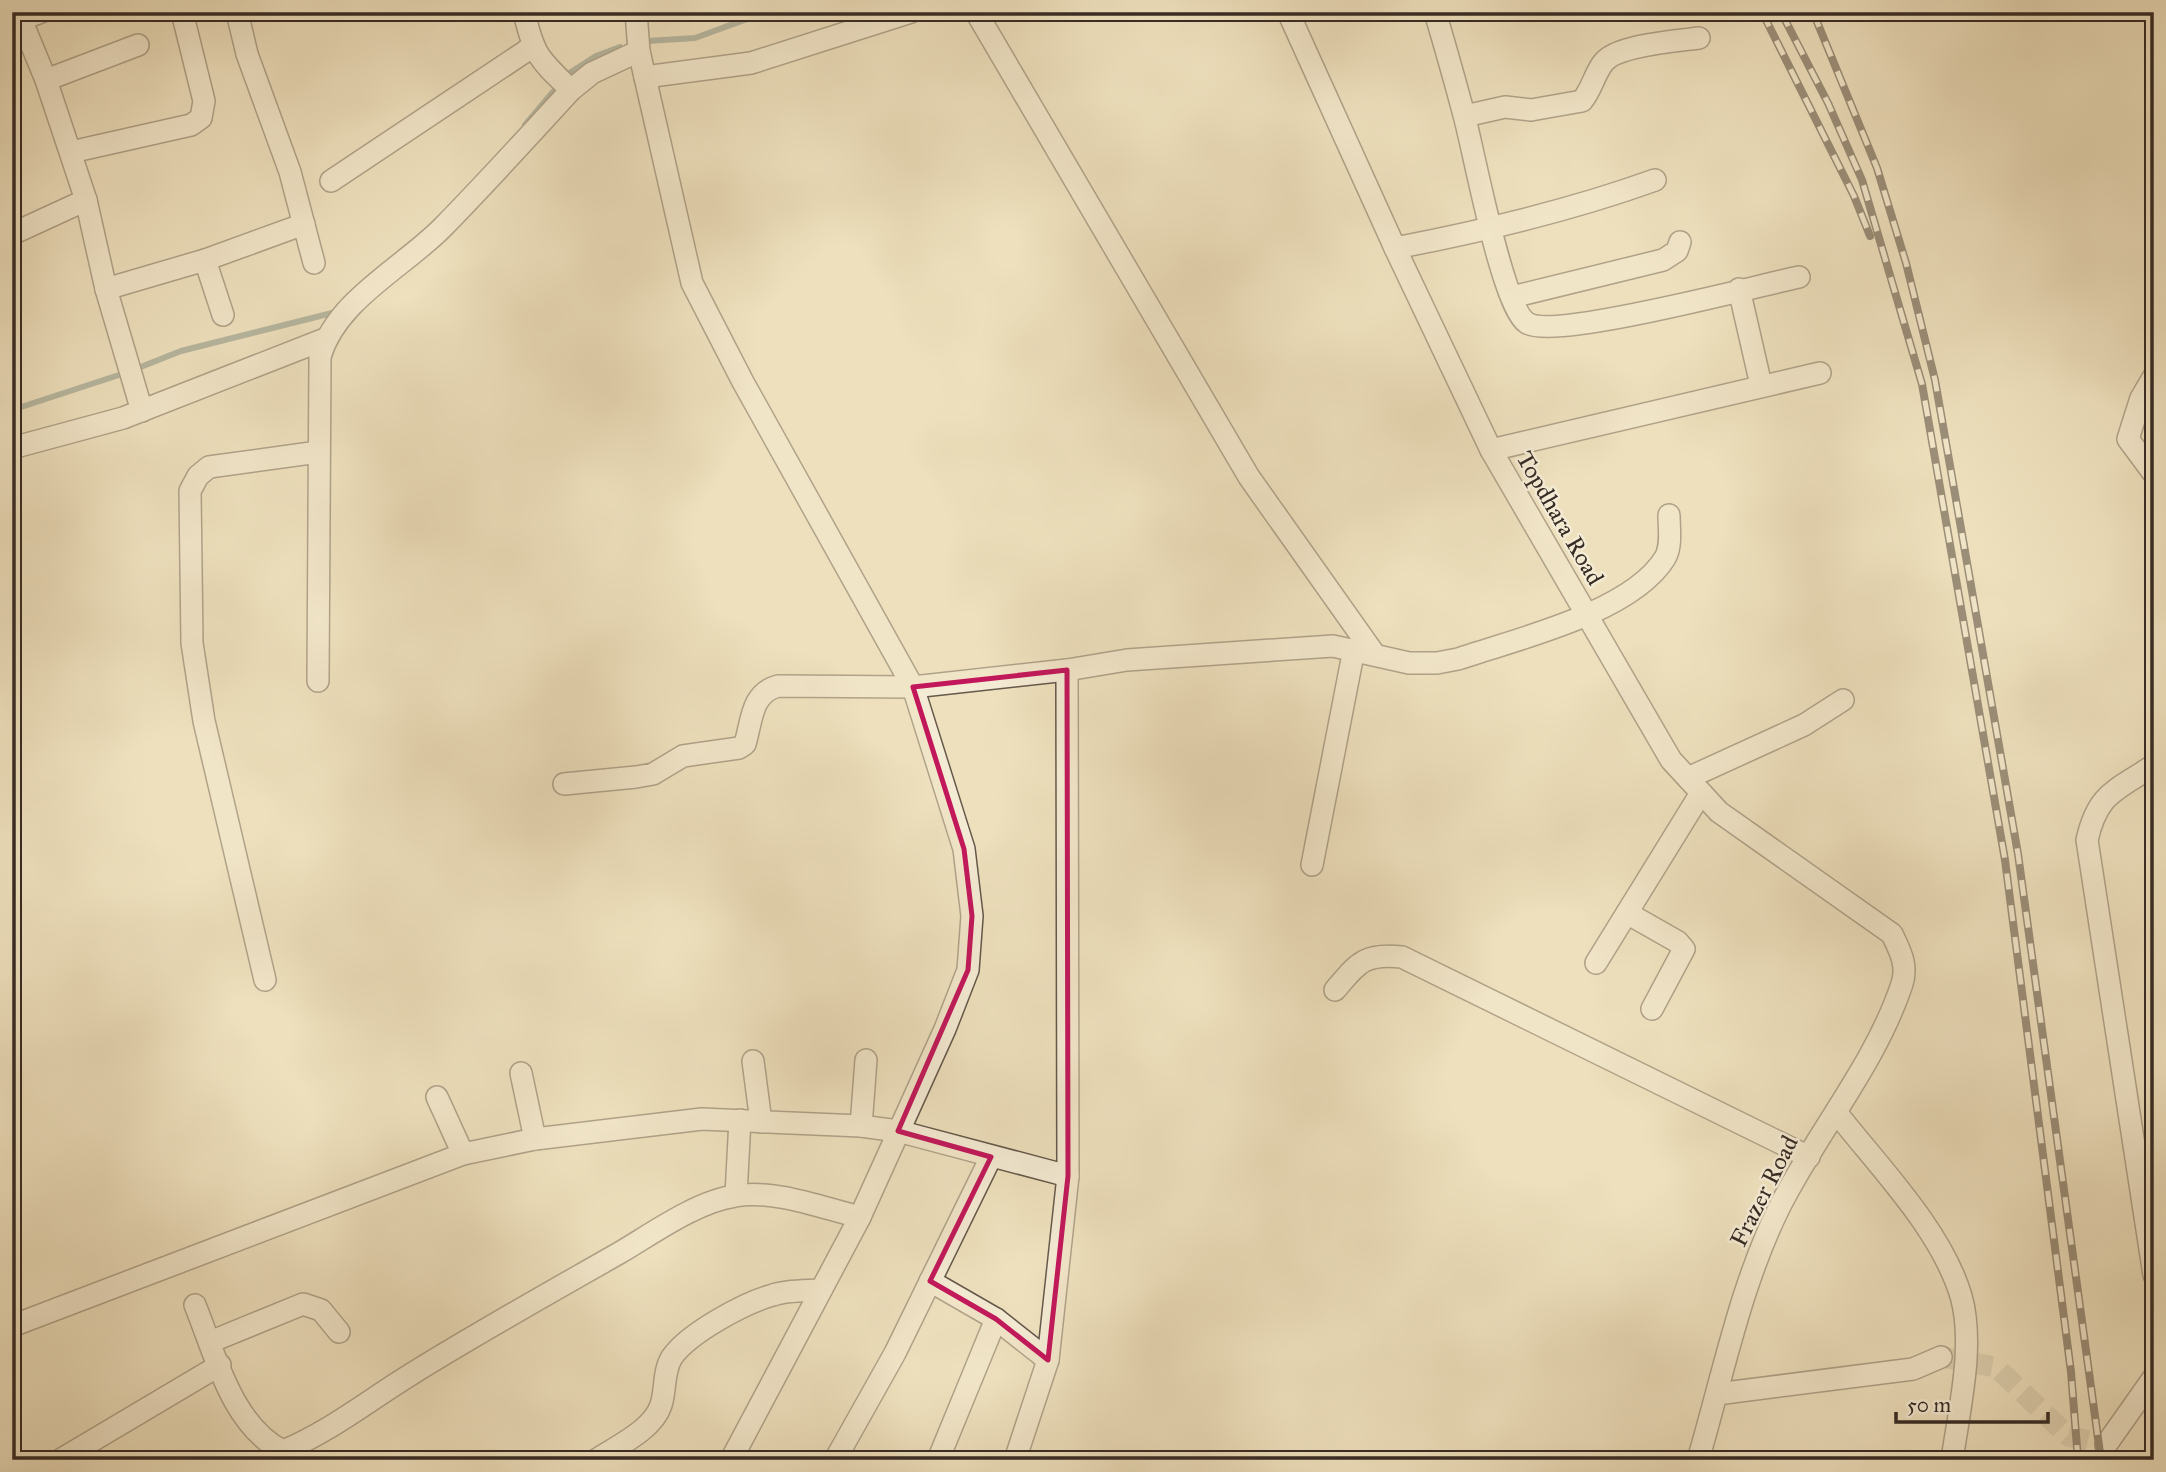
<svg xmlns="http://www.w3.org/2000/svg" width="2166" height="1472" font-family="'IM FELL Great Primer',serif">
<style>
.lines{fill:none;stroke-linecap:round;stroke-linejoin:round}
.stream{stroke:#72837a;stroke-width:6}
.minor-tunnel{stroke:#c9bc9f;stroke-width:21;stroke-dasharray:21 10;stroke-linecap:butt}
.minor-casing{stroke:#65584b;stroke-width:24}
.minor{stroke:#f4ebd4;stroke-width:21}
.rail-casing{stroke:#372b25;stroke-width:8}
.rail{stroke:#f4ebd4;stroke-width:5;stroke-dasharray:16;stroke-linecap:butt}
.marked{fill:none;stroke:#c2185b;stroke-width:5;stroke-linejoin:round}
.labels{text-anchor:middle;stroke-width:5;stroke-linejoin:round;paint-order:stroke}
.street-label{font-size:24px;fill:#372b25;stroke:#f4ebd4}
</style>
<rect width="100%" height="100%" fill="#eee0bd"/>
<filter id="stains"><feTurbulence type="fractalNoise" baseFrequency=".00286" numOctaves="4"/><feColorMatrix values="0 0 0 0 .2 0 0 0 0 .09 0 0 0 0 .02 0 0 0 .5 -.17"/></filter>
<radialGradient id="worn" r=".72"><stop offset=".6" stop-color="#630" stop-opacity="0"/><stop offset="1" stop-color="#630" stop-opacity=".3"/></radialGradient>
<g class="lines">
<g class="stream">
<path d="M647,41L695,38L766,12"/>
<path d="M568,74L596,56L620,47"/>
<path d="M525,125L553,92"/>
<path d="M12,410L128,372L181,351L336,312"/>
</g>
<path class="minor-tunnel" d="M1941,1357L1996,1367L2068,1436L2106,1445"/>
<g class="minor-casing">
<g id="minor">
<path d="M18,12L46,80L86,200L106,289L142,411"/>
<path d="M237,12L247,54L290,172L314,263"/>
<path d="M524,12C534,56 539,59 571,90"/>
<path d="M636,12L639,51L692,283L743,382L913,687L964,849L972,916L968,970L945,1029L860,1217L731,1460"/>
<path d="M976,12L1249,477L1375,655"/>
<path d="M1288,12L1395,248L1491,450L1671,760L1719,812L1892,934C1900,951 1908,965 1902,984C1875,1065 1817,1132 1779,1208C1740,1287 1723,1375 1698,1460"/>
<path d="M1435,12C1445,46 1455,81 1464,115C1474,151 1502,307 1527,323C1555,340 1756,286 1799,277"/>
<path d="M12,23L41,12"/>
<path d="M645,77L751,63L911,12"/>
<path d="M46,80L138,45"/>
<path d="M1465,116L1505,107L1531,110L1582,101C1592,89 1594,75 1603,63C1616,45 1676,41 1699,38"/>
<path d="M71,152L191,125L201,118L204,101L182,12"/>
<path d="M331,181L532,47"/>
<path d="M12,234L86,200"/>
<path d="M1395,248C1484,231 1569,211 1655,180"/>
<path d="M205,260L223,315"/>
<path d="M106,289L205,260L304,224"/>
<path d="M1739,289L1761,385"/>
<path d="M1512,297L1663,260L1677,251L1680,242"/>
<path d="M2154,376L2141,398L2128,439L2154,474"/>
<path d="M12,448L123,418L325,339"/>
<path d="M1491,450L1820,373"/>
<path d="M318,681L320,357C336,300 404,267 443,227C487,182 529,136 571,90L592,73L639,51"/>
<path d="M2154,765C2116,791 2098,792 2087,840L2154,1275"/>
<path d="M1688,778L1804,725L1843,700"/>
<path d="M564,784L636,777L653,774L683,756L739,748L745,744C752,721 751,693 778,686L913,687L1067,670L1127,660L1333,646L1409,663H1437L1458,659C1516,639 1631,613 1665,558C1672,546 1669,529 1669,515"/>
<path d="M1312,865L1354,649"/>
<path d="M1627,913L1678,942L1684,949L1652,1009"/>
<path d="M1596,963L1701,793"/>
<path d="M265,980L204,721L192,643L190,491L198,476L209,467L318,452"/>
<path d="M1335,990C1358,963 1364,953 1402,957L1809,1157"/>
<path d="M753,1061L761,1122"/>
<path d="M521,1073L535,1139"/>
<path d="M437,1097L463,1154"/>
<path d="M1836,1112C1878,1166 1941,1229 1961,1296C1975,1345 1959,1410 1952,1460"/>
<path d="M861,1126L866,1060"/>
<path d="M736,1195L740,1120"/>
<path d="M930,1281L996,1319L1048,1360"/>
<path d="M195,1305C215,1354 232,1426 283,1451C329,1432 368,1401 410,1375C479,1332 551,1292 621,1252C653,1233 698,1201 735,1196C775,1189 822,1208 860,1217"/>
<path d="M12,1326L463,1154L535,1139L702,1119L861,1126L898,1131L1068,1176"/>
<path d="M210,1342L303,1304L321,1310L339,1332"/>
<path d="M1717,1394L1913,1369L1941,1357"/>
<path d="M2106,1445L2154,1377"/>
<path d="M60,1460L220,1365"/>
<path d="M596,1460C617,1446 653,1430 661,1405C666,1390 663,1371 672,1357C689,1333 744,1303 773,1295C787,1290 806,1291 821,1290"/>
<path d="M835,1460L895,1353L991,1157"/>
<path d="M938,1460L996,1319"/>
<path d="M1015,1460L1048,1360L1068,1176L1067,670"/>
</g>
</g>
<use href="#minor" class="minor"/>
<g class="rail-casing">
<g id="rail">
<path d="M1762,12L1854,196L1870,236"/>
<path d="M1781,12L1828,103L1862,180L1922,384L2005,860L2071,1372L2078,1460"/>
<path d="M1813,12L1877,168L1906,263L1935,380L2018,854L2101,1460"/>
</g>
</g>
<use href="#rail" class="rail"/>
</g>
<path d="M0 0H2166V1472H0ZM1067,670L1068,1176L1048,1360L996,1319L930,1281L991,1157L898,1131L968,970L972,916L964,849L913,687Z" fill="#eee0bd" fill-opacity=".55" fill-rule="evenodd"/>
<path class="marked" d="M1067,670L1068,1176L1048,1360L996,1319L930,1281L991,1157L898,1131L968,970L972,916L964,849L913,687Z"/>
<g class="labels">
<g class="street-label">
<text transform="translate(1560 518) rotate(60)" y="8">Topdhara Road</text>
<text transform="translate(1764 1191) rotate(-63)" y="8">Frazer Road</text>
</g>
</g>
<rect width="2166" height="1472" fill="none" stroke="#eee0bd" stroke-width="42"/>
<rect x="14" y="14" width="2138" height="1444" fill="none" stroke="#372b25" stroke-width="3.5"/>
<rect x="21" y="21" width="2124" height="1430" fill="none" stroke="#372b25" stroke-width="2"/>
<path d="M1896 1412v10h152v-10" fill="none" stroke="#372b25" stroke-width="3.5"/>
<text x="1907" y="1412" font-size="21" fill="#372b25" stroke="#f4ebd4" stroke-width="5" paint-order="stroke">50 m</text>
<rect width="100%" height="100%" filter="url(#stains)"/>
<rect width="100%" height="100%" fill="url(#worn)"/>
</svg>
